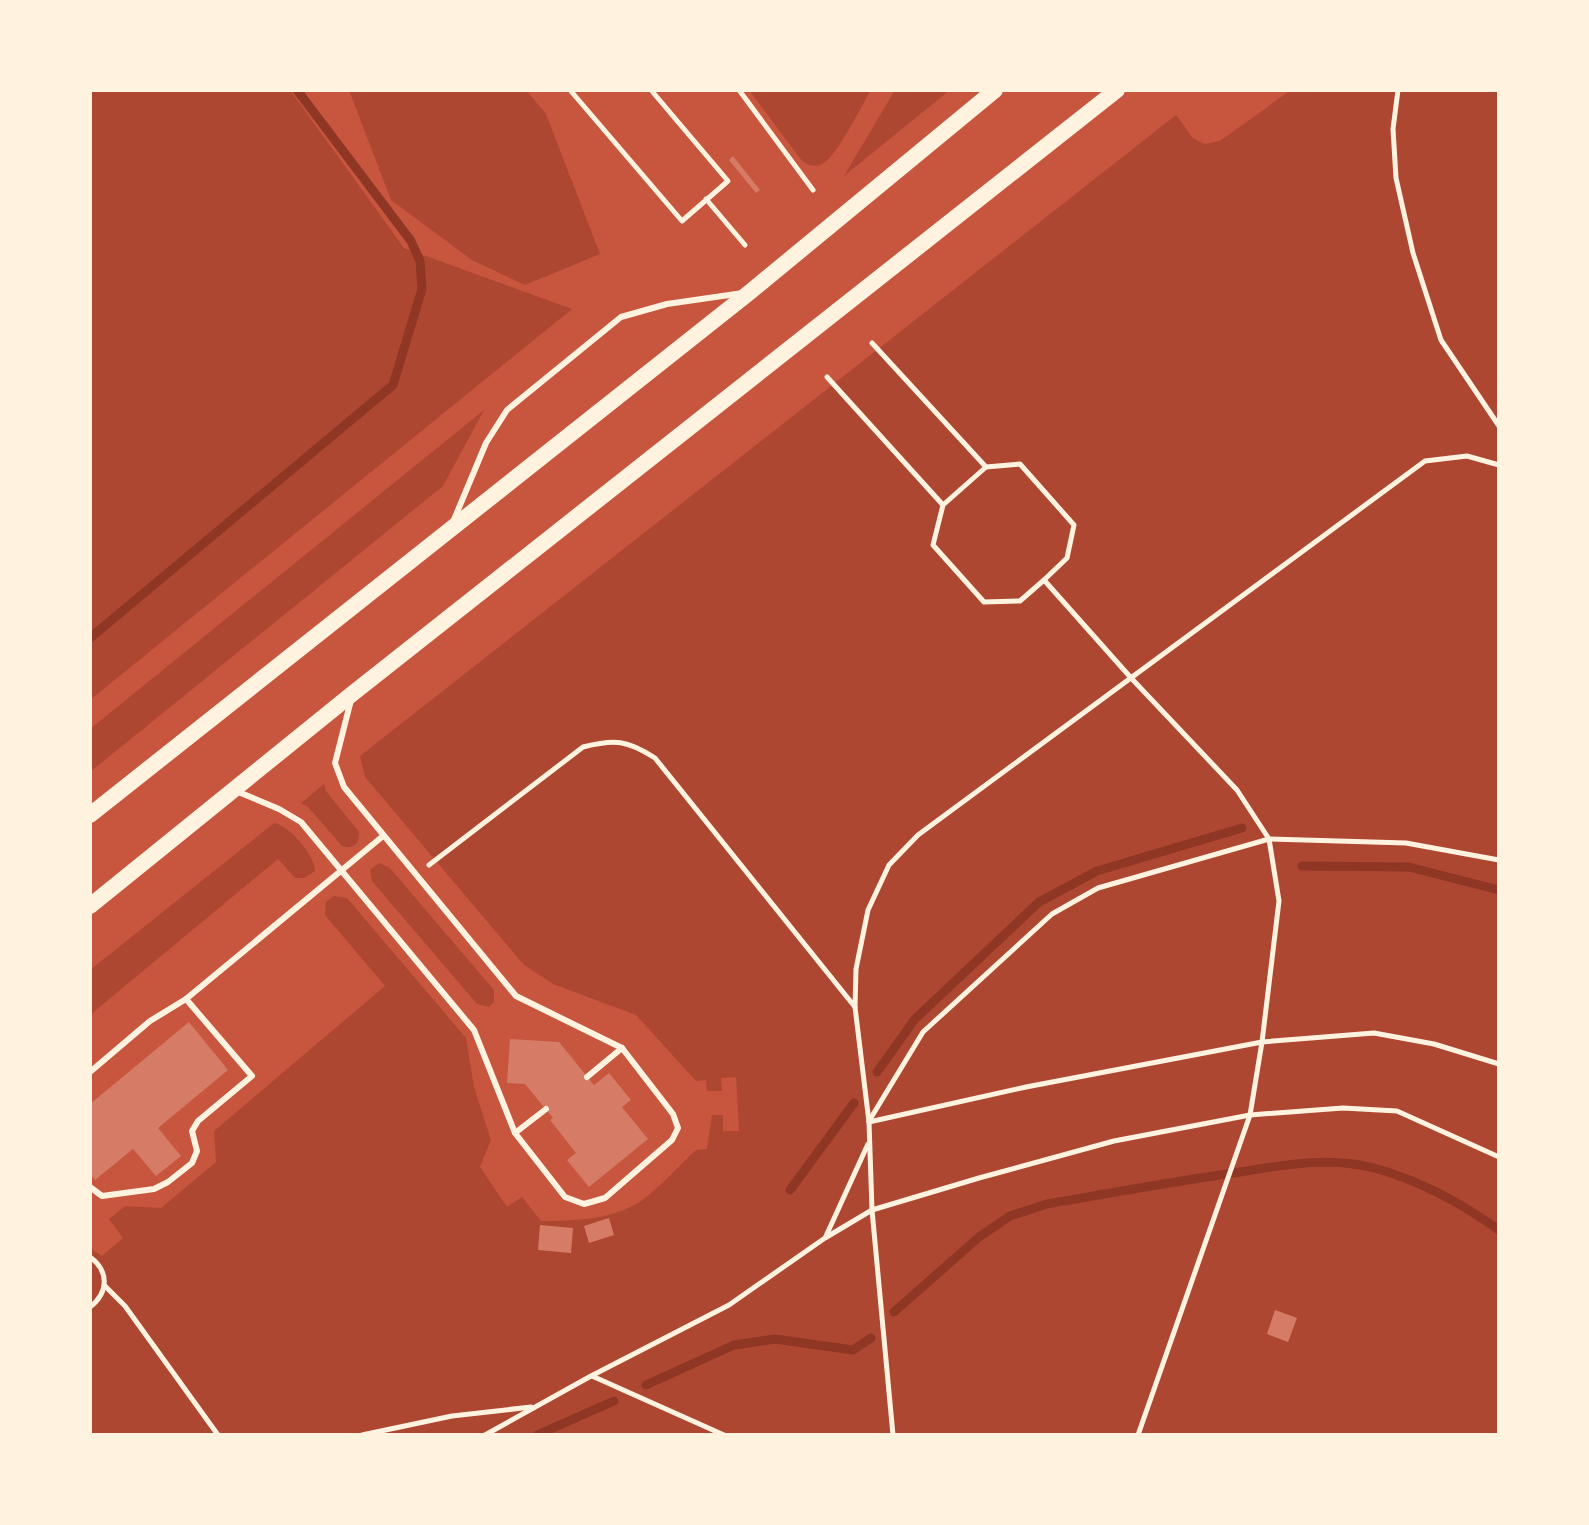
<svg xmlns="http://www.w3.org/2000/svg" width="1589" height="1525" font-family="Commissioner,sans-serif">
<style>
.green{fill:#ae4732}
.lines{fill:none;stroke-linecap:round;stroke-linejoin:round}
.stream{stroke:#8f3625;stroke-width:9}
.building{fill:#d67c66}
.path{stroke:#fff3e0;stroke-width:5}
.service{stroke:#fff3e0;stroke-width:6}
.secondary{stroke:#fff3e0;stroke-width:16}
</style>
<rect width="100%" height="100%" fill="#c8553d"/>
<g class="green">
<path d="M90,90H290L404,248L572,309L90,700Z"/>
<path d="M349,90H526L546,114L600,254L525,285L472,260L391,200Z"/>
<path d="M749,90H871C861,106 836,160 820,165C813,168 808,164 802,161Z"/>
<path d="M895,90H950L844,176Z"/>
<path d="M1291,90H1499V1435H90V1248L102,1256L123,1238L109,1219L125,1206L161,1208L216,1162L214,1131L385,986L325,915L326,902L334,896L347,898L466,1038L474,1087L491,1140L480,1167L507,1207L522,1197L541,1221C575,1221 616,1220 645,1198C663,1184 679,1166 696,1150L707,1149L712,1115H723V1131H739L736,1077L721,1078L722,1091H707L706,1080L696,1081L636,1015L553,984L524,965L365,777L360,756L1176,115L1193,138L1205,144L1220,141Z"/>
<path d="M484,410L443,486L90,772V729Z"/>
<path d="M324,784L326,791L359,832C360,843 354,850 342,846L308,807L301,803Z"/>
<path d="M274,823C288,824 316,857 315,871L304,878H295L278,859L90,1015V970Z"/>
<path d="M379,863L389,867L494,990V1002L489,1007L477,1004L372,881L370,870Z"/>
</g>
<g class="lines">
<g class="stream">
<path d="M90,638L393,385L422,289L420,261L411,241L297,90"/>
<path d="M1302,866L1409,867L1499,890"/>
<path d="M877,1072L915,1019L1039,902L1097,871L1242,828"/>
<path d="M790,1190L854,1103"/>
<path d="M894,1312L979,1237L1010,1216L1047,1204C1111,1193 1176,1181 1240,1172C1283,1165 1331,1156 1374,1168C1419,1180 1461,1203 1499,1230"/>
<path d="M646,1385L734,1345L775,1339L853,1350L871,1338"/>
<path d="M537,1435L614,1401"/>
</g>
</g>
<g class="building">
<path d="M733,156L760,190L756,193L729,160Z"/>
<path d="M189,1022L228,1070L158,1128L181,1156L156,1176L133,1149L95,1180L90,1174V1104Z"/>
<path d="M510,1039L559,1042L594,1085L609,1073L631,1100L622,1107L648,1139L589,1187L567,1160L576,1153L550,1120L553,1118L525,1084L507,1083Z"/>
<path d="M609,1218L614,1235L589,1243L584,1226Z"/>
<path d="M540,1225L573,1228L571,1253L538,1250Z"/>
<path d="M1275,1310L1297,1318L1288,1342L1267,1334Z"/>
</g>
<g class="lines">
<g class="path">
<path d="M570,90L682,221L728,181L651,90"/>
<path d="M739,90L813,190"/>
<path d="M1398,90L1393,129L1396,178L1413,253L1441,340L1499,426"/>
<path d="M706,199L745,245"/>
<path d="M872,343L986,467L1020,464L1074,525L1067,558L1044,580"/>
<path d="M827,377L943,505L933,545L984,602L1020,601L1044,580L1132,679L1237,790L1269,839L1279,901L1262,1042L1250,1115L1138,1435"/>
<path d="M943,505L986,467"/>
<path d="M429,865L583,747C615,739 627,740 655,758L855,1007"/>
<path d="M869,1121L923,1032L1052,914L1098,888L1269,839L1406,843L1499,860"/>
<path d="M869,1122L1026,1087L1262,1042L1374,1033L1434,1044L1499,1064"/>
<path d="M826,1236L868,1144"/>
<path d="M90,1257C109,1271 109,1292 90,1307"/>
<path d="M105,1286L125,1306L218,1435"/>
<path d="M592,1376L724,1435"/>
<path d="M362,1435L452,1416L531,1407"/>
<path d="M485,1435L591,1376L729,1305L825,1238L872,1210L979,1178L1114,1141L1250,1115L1343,1108L1397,1111L1499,1157"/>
<path d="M893,1435L872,1210L869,1122L855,1007L856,969L868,910L889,865L918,835L1425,461L1467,456L1499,465"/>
</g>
<g class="service">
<path d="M453,522L486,443L507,410L621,317L667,304L743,293"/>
<path d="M236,791L279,809L301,822L474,1030L515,1133L565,1197L584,1204L605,1198L672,1140L678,1128L673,1114L622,1048L516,996L344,787L335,763L351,700"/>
<path d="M90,1072L150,1021L186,999L383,836"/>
<path d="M587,1077L622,1048"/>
<path d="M515,1133L546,1109"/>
<path d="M90,1187L102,1196L154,1189L168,1182L192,1163L197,1151L192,1131L198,1121L252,1076L186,999"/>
</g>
<g class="secondary">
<path d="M90,815L750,292L995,90"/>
<path d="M90,906L352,694L1117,90"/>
</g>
</g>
<rect width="1589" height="1525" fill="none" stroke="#fff3e0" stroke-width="184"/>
</svg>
